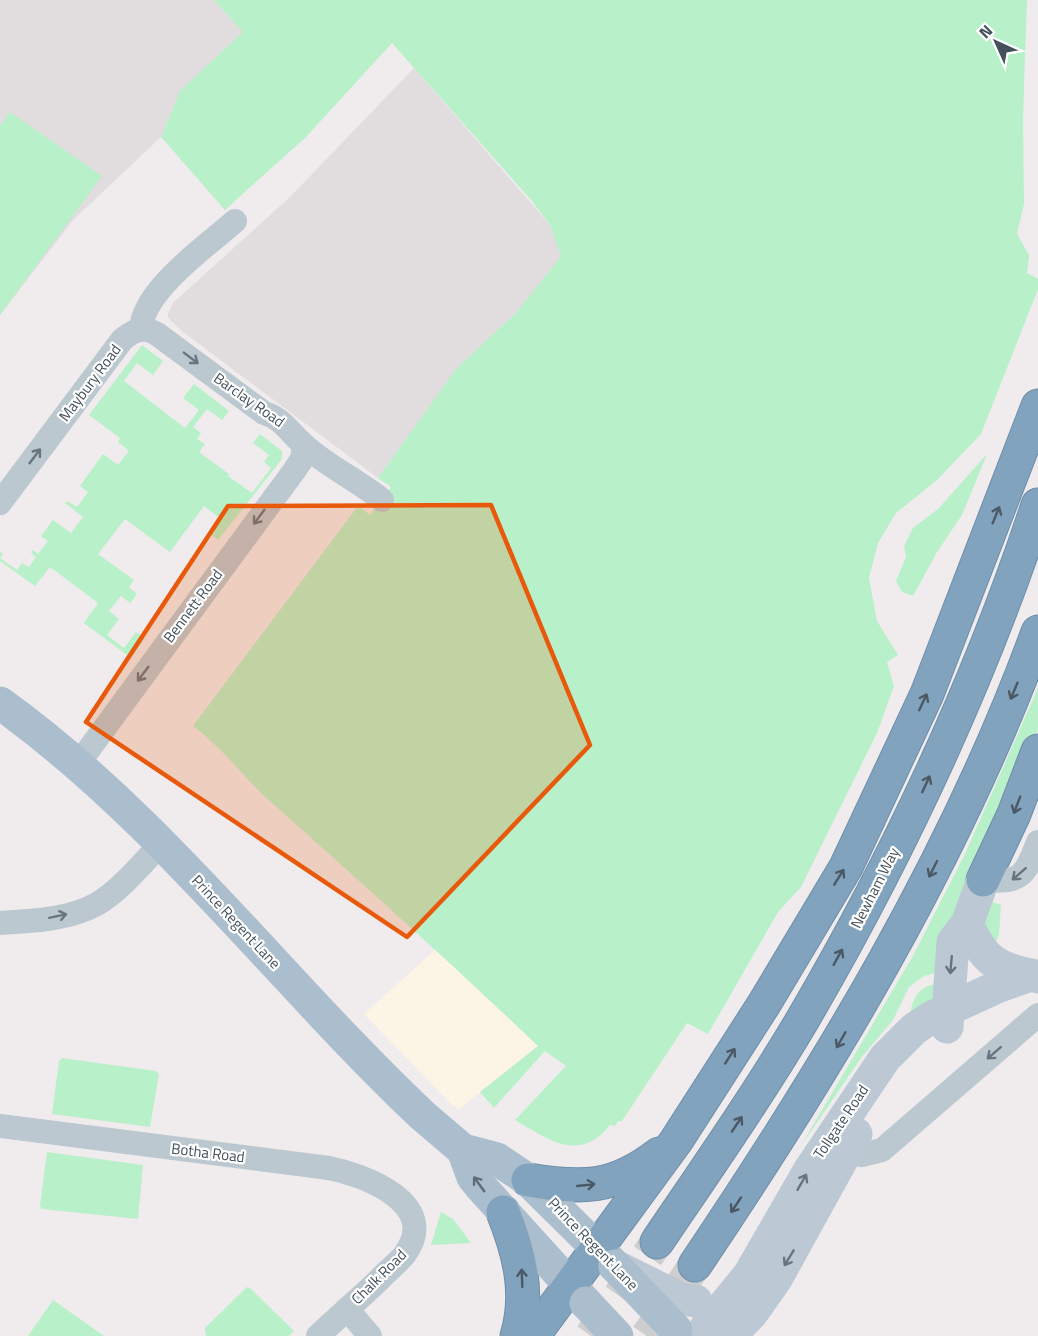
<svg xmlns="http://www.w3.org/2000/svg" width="1038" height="1336" font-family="'Titillium Web',sans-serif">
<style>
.commercial{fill:#fcf4e4}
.education{fill:#e1dddf}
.green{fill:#b8f0ca}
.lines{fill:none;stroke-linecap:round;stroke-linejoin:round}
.highway-tunnel{stroke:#cecdd0;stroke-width:33;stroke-dasharray:33 16;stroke-linecap:butt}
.highway-casing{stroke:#6d8eaa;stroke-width:35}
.street{stroke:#bcc8d0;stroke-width:24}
.secondary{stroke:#bcc9d5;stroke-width:33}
.primary{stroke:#abbecd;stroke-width:33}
.highway{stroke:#82a3be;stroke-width:33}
.secondary-bridge{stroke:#bcc9d5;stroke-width:33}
.primary-bridge{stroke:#abbecd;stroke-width:33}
.oneway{stroke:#68757e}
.oneway2{stroke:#4a5965}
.oneway3{stroke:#687580}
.oneway4{stroke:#5e6c78}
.marked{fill:#e8590c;fill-opacity:0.2;stroke:#e8590c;stroke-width:4.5;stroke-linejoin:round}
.labels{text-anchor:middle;stroke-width:4.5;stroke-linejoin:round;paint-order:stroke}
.street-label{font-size:15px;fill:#44515b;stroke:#fff}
</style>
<rect width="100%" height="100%" fill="#f0eced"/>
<path class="commercial" d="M436,949L538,1046L459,1109L450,1103L364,1014Z"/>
<g class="education">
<path d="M0,0H214L244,32L180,91L161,137L73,220L0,315Z"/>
<path d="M414,68L550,225L587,262L517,312L457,369L378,478L183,332L168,318V313L174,302L290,197Z"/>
</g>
<g class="green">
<path d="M214,0H1027L1023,118L1024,204L1017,234L1029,255L1027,273L1038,279V289L981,434L937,480L896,513L878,543L869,578L877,621L898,655L887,662L894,686L877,733L801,887L778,912L708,1034L687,1023L622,1121H618L615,1126L610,1125C579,1164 548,1139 515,1120L566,1066L545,1051L494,1108L480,1092L538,1046C451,963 361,882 271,802C244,778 223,748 193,726L358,506L370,515L391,487L378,478L456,369L517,312L561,256L550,225L531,200L392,43L306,137L225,210L161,137L180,91L243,32Z"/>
<path d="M10,112L102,176L0,315V126Z"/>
<path d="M142,345L163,361L153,375L137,363L124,381L185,428L199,410L183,398L194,384L229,411L222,420L207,409L193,427L201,433L197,439L205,444L199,452L229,474L228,476L252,493L271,468L264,462L269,455L253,443L260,434L282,451V459L218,540L210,534L221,519L204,506L170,552L125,519L98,554L134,580L129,587L137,594L130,603L121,596L109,611L119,619L107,635L124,648L136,632L145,638L131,658L84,623L98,603L50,567L35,586L0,561V552L3,554L0,558L17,570L22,563L29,567L36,557L31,553L33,550L38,554L48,541L41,536L53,520L71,533L83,517L65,503L67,501L77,507L88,492L80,486L103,454L118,465L129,451L118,442L120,438L89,415Z"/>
<path d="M987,454L962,515L937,552L913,596L902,592L896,581L906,557L904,546L913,528L938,509Z"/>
<path d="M1038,688V729L940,972L924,976L909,987L893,1020L861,1058L799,1149L914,954L965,854Z"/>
<path d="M986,900L1001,905L999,935L993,947L984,928Z"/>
<path d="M939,984L940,1002L910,1014C913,996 920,985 939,984Z"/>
<path d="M62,1058L156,1071L159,1074L150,1127L52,1114L59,1061Z"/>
<path d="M47,1152L143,1165L138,1219L42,1209L40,1206Z"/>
<path d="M441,1212L453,1219L471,1243L431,1245Z"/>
<path d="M247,1287L250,1288L294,1331L289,1336H206L205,1328Z"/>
<path d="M53,1300L104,1336H28Z"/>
</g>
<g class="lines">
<g class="highway-tunnel">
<path d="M591,1336L657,1242"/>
<path d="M647,1336L695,1265"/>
</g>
<g class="highway-casing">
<g id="highway">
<path d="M983,880L1014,814L1038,751"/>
<path d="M528,1180C582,1189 614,1189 659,1154"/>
<path d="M503,1212C519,1252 530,1293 517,1336"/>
<path d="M657,1242C707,1168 758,1095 803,1019C898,856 979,684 1038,505"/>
<path d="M695,1265C829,1066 955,859 1038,632"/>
<path d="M533,1336L676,1141L764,1004L846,867L927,694L1038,406"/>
</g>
</g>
<g class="street">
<path d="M141,329C143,290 207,246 235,221"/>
<path d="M0,503L122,340C133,330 144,326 157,334L264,413C282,418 290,433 304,445C327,466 357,480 382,500"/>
<path d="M78,764L294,471L302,459L304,446"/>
<path d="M983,880C1021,883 1025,877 1038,842"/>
<path d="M0,923C32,921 68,920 97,904C122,889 142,863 162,843"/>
<path d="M0,1126L329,1168C365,1175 441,1204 405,1254C398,1263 387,1271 379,1280C359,1299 338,1317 318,1336"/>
<path d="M846,1151L862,1155L882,1150L1038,1015"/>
<path d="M347,1309L370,1336"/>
</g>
<g class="secondary">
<path d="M967,924C983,958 994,968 1031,975"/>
<path d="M947,1027L953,942L967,924L983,880"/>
<path d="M703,1336L705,1329L749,1275L809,1171L885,1058L914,1029L932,1017L997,987L1031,975L1038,977"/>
<path d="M730,1336L752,1313L776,1279L856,1134"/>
</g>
<g class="primary">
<path d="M0,703C161,819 279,980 422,1115L463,1150L497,1159L528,1180L615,1266"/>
<path d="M463,1150L473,1177L482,1188L586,1303"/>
</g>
<use href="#highway" class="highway"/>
<path class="secondary-bridge" d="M619,1268L681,1299L696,1301"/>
<g class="primary-bridge">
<path d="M615,1266L676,1330"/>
<path d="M586,1303L617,1336"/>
</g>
</g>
<defs><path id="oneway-shaft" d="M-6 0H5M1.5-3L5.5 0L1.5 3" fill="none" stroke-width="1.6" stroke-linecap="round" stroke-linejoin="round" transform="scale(1.5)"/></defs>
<g class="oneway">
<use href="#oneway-shaft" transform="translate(191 358) rotate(37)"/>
<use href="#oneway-shaft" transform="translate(35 456) rotate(-53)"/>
<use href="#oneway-shaft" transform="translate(259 517) rotate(127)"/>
<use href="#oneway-shaft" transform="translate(143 674) rotate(127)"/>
<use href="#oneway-shaft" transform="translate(1019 874) rotate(139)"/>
<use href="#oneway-shaft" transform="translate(58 916) rotate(-12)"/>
<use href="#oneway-shaft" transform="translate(994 1053) rotate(139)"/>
</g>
<g class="oneway2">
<use href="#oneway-shaft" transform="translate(996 515) rotate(-68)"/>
<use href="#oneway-shaft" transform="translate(1014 691) rotate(113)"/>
<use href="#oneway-shaft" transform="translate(923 702) rotate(-65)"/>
<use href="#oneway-shaft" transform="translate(926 784) rotate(-65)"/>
<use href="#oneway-shaft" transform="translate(1017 805) rotate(111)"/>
<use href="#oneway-shaft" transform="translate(933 869) rotate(117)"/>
<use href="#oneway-shaft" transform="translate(839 877) rotate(-58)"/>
<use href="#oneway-shaft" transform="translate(838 957) rotate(-61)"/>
<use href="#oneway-shaft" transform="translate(841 1040) rotate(120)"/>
<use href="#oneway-shaft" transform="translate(730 1056) rotate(-57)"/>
<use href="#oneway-shaft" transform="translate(737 1124) rotate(-56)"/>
<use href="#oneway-shaft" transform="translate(586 1185) rotate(-6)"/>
<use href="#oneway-shaft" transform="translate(736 1205) rotate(124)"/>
<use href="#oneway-shaft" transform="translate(522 1278) rotate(-92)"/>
</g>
<g class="oneway3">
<use href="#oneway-shaft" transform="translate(951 965) rotate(95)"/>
<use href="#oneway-shaft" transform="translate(802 1182) rotate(-60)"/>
<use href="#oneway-shaft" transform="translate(789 1258) rotate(121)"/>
</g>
<use class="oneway4" href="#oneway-shaft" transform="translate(479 1184) rotate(-126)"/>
<path class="marked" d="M491,505L590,745L407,937L86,722L228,506Z"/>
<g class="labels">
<g class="street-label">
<text transform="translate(90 383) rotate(-53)" y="5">Maybury Road</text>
<text transform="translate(249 400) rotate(35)" y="5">Barclay Road</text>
<text transform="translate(193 606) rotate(-53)" y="5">Bennett Road</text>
<text transform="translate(875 888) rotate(-63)" y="5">Newham Way</text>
<text transform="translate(236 922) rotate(47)" y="5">Prince Regent Lane</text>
<text transform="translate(841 1122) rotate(-56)" y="5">Tollgate Road</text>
<text transform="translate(208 1153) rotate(7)" y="5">Botha Road</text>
<text transform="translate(593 1244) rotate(46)" y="5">Prince Regent Lane</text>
<text transform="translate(379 1277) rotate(-45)" y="5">Chalk Road</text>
</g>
</g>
<g transform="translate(996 42) rotate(315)" stroke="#ffffff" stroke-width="4.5" paint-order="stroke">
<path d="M0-4.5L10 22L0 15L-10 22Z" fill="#44515b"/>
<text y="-9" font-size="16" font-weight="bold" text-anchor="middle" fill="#44515b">N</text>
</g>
</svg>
